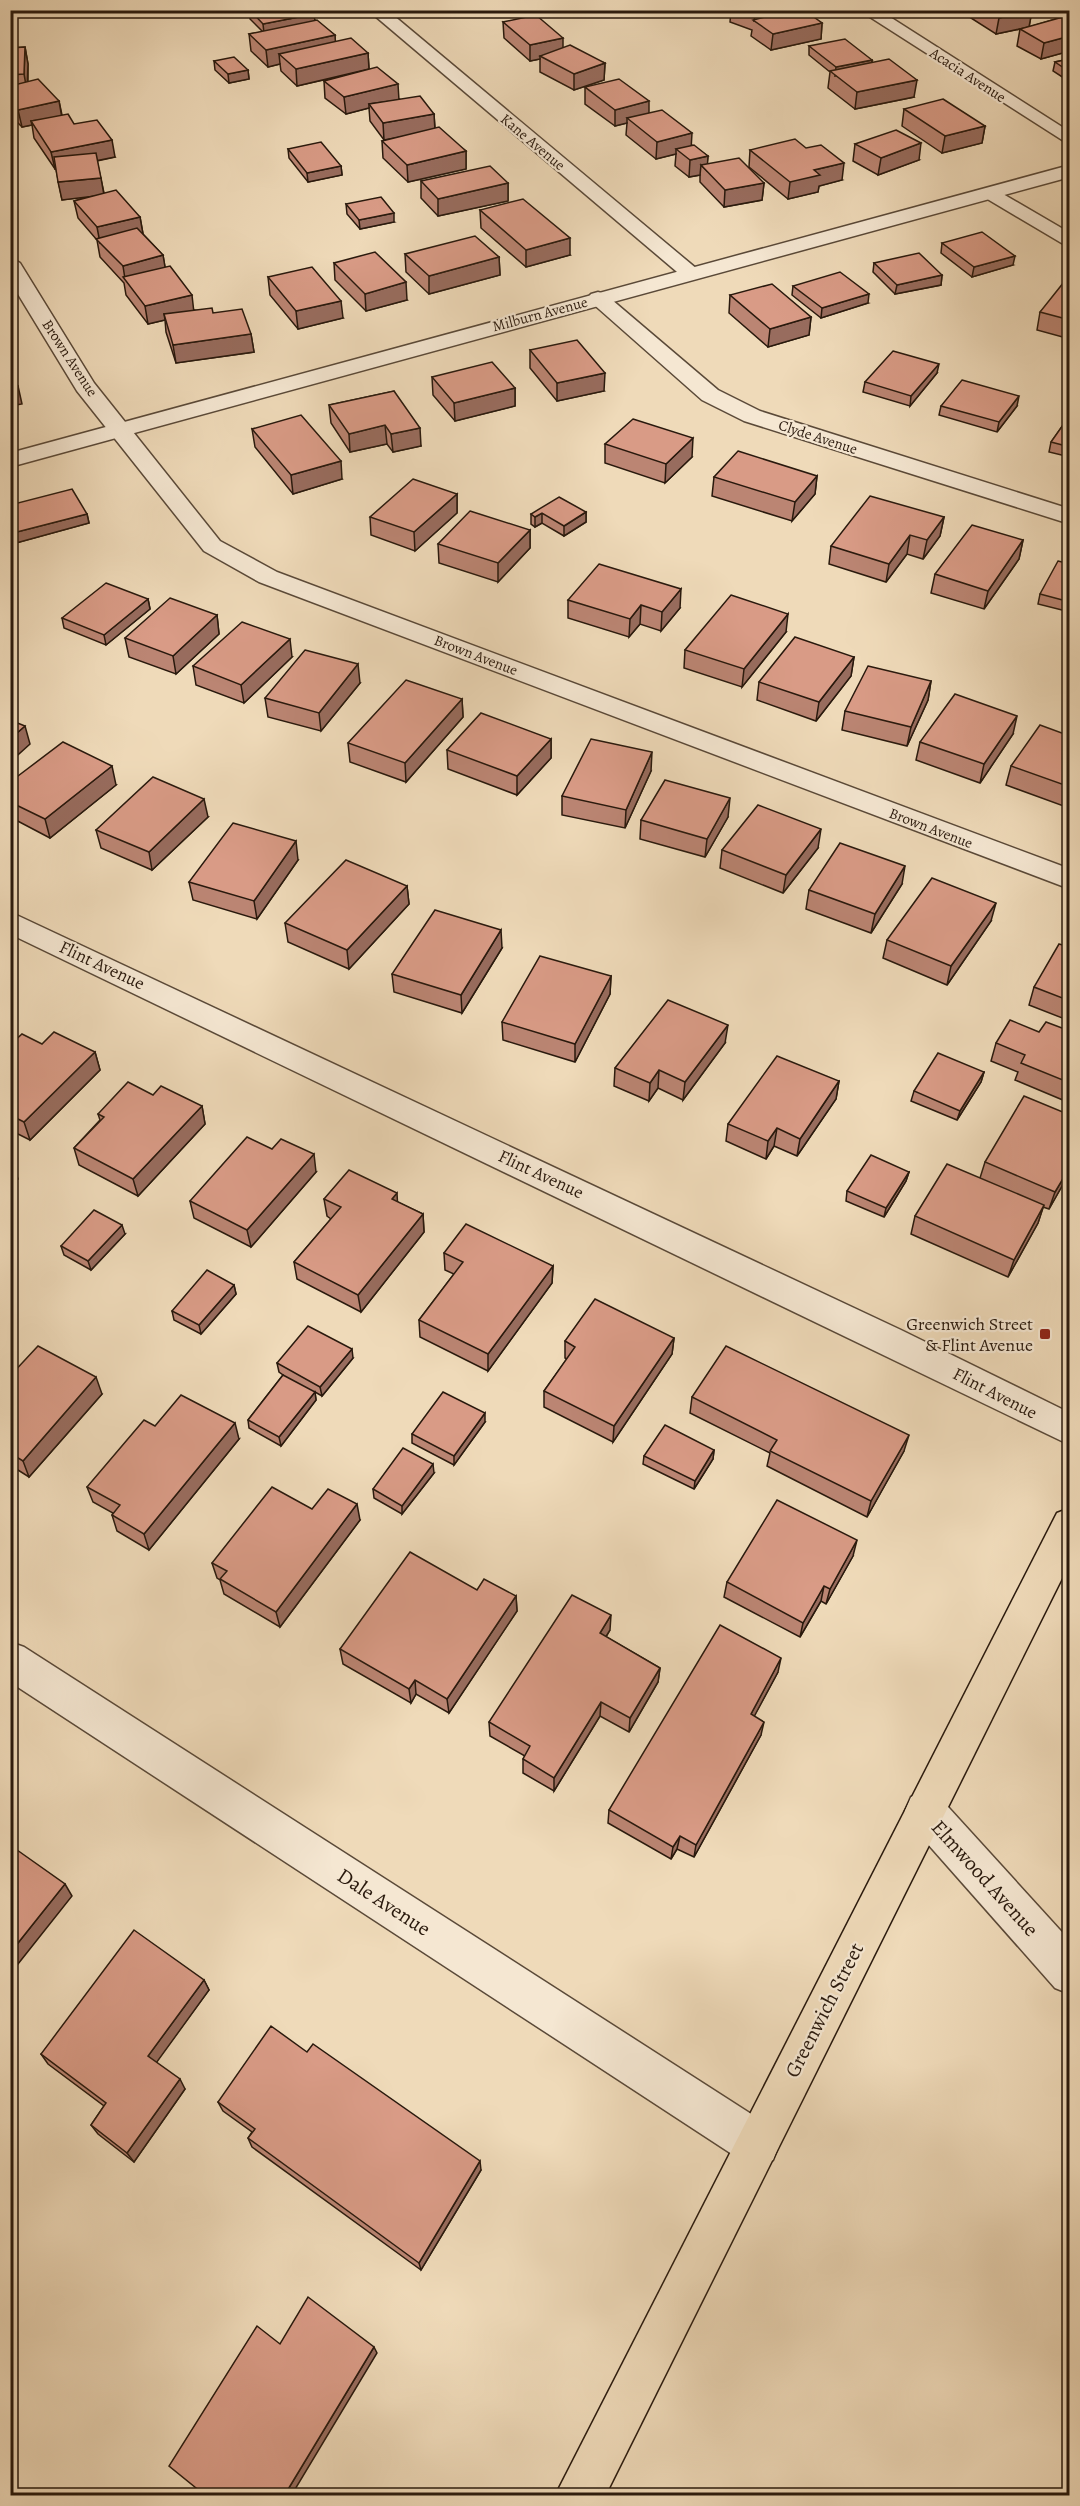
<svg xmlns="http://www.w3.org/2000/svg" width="1080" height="2506" font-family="Alegreya,serif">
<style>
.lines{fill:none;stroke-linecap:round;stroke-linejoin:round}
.minor-casing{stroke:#5a4938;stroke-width:3}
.tertiary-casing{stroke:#5a4938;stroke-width:3}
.primary-casing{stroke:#29190d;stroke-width:3}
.minor{fill:#f5e7d2;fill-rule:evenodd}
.tertiary{fill:#f5e7d2;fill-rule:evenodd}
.primary{fill:#efdab9;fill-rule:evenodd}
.wall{fill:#bb8573;stroke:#29190d;stroke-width:1.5}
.shaded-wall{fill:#986c5e;stroke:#29190d;stroke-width:1.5}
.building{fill:#d99b86;stroke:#29190d;stroke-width:1.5}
.poi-dot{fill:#8f2418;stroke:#f5e7d2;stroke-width:2}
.labels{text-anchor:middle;stroke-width:4.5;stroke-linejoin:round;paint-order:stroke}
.far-street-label{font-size:15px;fill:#29190d;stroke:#f5e7d2}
.street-label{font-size:18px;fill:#29190d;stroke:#f5e7d2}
.poi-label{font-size:18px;fill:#29190d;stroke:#f5e7d2;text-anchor:end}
.near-street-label{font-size:21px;fill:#29190d;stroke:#f5e7d2}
</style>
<rect width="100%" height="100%" fill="#efdab9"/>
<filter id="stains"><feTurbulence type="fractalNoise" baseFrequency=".00333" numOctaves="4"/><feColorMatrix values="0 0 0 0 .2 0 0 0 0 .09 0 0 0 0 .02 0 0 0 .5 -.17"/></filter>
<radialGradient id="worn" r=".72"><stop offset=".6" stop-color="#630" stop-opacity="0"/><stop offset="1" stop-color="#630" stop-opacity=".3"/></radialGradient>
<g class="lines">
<g class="minor-casing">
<g id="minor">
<path d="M368,10H387L697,269L700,273L697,277H683Z"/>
<path d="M859,10H879L1070,132V145Z"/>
<path d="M991,187L1070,233V248L984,197L981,193Z"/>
<path d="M10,257L20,263L94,383L220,541L277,572L1070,869V889L259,582L204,551L77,391L10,281Z"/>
<path d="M598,292L605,294L718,390L760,411L1070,509V524L744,421L702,400L591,302L588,298L591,294Z"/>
<path d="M10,912L901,1330L1070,1413V1445L10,934Z"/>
<path d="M10,1642L24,1647L773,2128L779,2144L773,2160L757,2166L741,2160L10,1682Z"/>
<path d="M925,1791L939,1797L1070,1941V1994L1055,1988L911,1825L905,1811L911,1797Z"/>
</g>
</g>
<g class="tertiary-casing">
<path id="tertiary" d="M1070,165V177L10,467V453Z"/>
</g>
<g class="primary-casing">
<path id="primary" d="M1070,1508V1562L605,2496H555L1057,1513Z"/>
</g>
<use href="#minor" class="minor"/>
<use href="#tertiary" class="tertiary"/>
<use href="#primary" class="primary"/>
</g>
<g class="wall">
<path d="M249,10L315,20L335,35V42L368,53L369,69L399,99L434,114L435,128L466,151V169L408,182L383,158L382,141L394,138L384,140L370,121L369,108L346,114L325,98L324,81L368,70L297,86L281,71L280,64L268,67L251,51L249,34L263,32L250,19Z"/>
<path d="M731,10H791L822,23L821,39L771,50L751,36L752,30L730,22Z"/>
<path d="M960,10H1032L1029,27L1069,15L1070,51L1041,59L1017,46L1020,29H1021L996,34L960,11Z"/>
<path d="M503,22L563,48L605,63L604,80L574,90L540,72V59L530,61L504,38Z"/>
<path d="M809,46L872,60V62L914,97L855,109L828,88L830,72L809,55Z"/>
<path d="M25,47L28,64V82L59,101L62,115L74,124L115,157L97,161L104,193L140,217L143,234L163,255L165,267L194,310L213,313L251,334L254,352L176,363L166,332L165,320L148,324L126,295L124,283L100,257L97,240L78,218L74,201L91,196L62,200L56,169H55L34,138L32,125L22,127L10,115V48Z"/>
<path d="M1070,59V82L1053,71L1055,62Z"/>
<path d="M214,61L248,70L249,79L229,83L215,70Z"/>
<path d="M585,87L649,113L692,145L708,156L707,164L764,183L762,200L724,207L700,182V175L689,177L675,166L676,154L656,159L626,135L627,123L615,126L585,104Z"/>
<path d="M904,109L985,126L982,143L942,153L902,126Z"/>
<path d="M855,144L919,160L878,175L853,161Z"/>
<path d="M288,149L341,166L342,175L308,182L289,158Z"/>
<path d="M750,150L842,180L819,186L818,192L788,199L749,167Z"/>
<path d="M421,181L508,183V201L438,216L421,198Z"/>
<path d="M346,204L394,222L360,229L347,214Z"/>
<path d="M480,210L570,255L526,267L481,228Z"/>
<path d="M942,243L1013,265L972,277L941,253Z"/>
<path d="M405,254L499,257L500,275L429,294L406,272Z"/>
<path d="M334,263L407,300L366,311L335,280Z"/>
<path d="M874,263L942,275L941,285L895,294L873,272Z"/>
<path d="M268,277L343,318L298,329L270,295Z"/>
<path d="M1070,284V339L1037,330L1040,312Z"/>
<path d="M793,286L868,303L821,318L792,295Z"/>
<path d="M730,295L811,317L809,335L768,347L729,313Z"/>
<path d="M530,350L604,391L557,401L530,368Z"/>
<path d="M937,373L910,406L863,392L865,382Z"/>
<path d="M432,377L515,388V406L455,421L433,395Z"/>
<path d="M394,391L421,446L393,452L387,444L350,452L331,423L329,405Z"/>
<path d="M941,406H1017L997,432L939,415Z"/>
<path d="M1070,415V457L1049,452L1051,442Z"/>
<path d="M252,429L342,479L293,494L255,447Z"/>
<path d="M605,444L692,457L665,483L605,463Z"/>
<path d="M817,476L815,494L792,521L712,496L714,477Z"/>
<path d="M457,494V513L415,551L371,535L370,517Z"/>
<path d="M10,505L87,514L89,523L16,543L10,534Z"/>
<path d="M586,512V522L564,536L542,523L535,527L531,524V514Z"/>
<path d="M944,517L940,536L923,559L907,554L886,582L829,564L831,546Z"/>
<path d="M530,530V548L498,582L439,563L438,544Z"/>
<path d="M1023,540L1019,559L984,609L931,593L935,574Z"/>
<path d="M1070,564V612L1038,604L1040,594Z"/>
<path d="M148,599L150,609L106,645L64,628L62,618Z"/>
<path d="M568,600L680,608L661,631L640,624L629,637L568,618Z"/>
<path d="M217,615L219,634L176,674L129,657L125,638Z"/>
<path d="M786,632L742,687L684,668L685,650Z"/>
<path d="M292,657L244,703L196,685L193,666Z"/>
<path d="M854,657L851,676L816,721L757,700L759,682Z"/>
<path d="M931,681L928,700L907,746L842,730L845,711Z"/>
<path d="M360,683L321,731L268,717L265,698Z"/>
<path d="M462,699L463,717L406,782L350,762L348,743Z"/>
<path d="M1013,734L980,783L916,760L920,742Z"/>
<path d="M1070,736L1069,808L1006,785L1011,766Z"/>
<path d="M551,739V758L517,795L448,769L447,750Z"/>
<path d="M651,771L625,828L562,815V796Z"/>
<path d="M10,782L116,785L50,838L10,817Z"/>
<path d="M208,817L152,870L101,848L96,830Z"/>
<path d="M728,817L705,857L640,839L641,820Z"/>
<path d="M818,848L783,893L720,868L722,850Z"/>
<path d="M298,860L257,919L193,900L189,882Z"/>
<path d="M902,884L871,933L806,909L809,890Z"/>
<path d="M407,886L409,904L349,969L288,942L285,923Z"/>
<path d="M991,921L947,985L883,958L887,940Z"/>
<path d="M1070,947V1021L1029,1005L1034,987Z"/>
<path d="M502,948L462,1013L394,992L392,974Z"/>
<path d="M611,976L610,994L575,1062L503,1040L502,1022Z"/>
<path d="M1070,1031V1103L1015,1080L1018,1072L991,1061L996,1043L1039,1032Z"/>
<path d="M725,1043L683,1100L658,1088L649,1101L614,1086L615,1068Z"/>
<path d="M42,1044L95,1052L100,1070L30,1140L10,1130V1045Z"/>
<path d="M984,1072L981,1082L957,1120L911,1101L914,1091Z"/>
<path d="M839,1081L836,1099L797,1156L774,1146L766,1159L726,1141L728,1124Z"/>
<path d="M153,1095L202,1106L205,1124L138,1196L79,1165L74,1148L100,1120L98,1114Z"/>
<path d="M1070,1115V1180L1066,1179L1049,1209L1043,1207L1038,1223L1008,1277L911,1234L915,1216L980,1178L985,1162Z"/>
<path d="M316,1172L251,1247L194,1218L190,1201Z"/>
<path d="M909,1172L906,1181L884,1217L846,1201L847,1191Z"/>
<path d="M324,1199L397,1202L423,1214L424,1232L361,1312L297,1279L294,1262L331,1219L327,1216Z"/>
<path d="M125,1234L91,1270L64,1255L61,1246Z"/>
<path d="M444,1253L553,1266L552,1283L488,1371L420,1337L419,1320L454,1274L445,1270Z"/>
<path d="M234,1285L236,1294L201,1334L174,1320L172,1311Z"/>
<path d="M674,1338L672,1354L613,1442L544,1407V1391L567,1359L565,1358V1341Z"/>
<path d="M353,1358L322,1396L315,1392L316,1400L281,1446L249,1428L248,1420L283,1375L279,1372L277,1363Z"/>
<path d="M10,1376L102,1394L29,1477L10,1465Z"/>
<path d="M692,1397L904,1451L867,1517L767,1466L770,1453L690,1413Z"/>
<path d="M485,1422L454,1465L412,1443V1434Z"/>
<path d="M239,1439L149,1550L117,1531L112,1515L113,1513L93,1502L87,1487Z"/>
<path d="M714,1450L713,1459L694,1489L643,1464L644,1456Z"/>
<path d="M434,1473L402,1514L374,1498L373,1489Z"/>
<path d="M312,1509L360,1520L280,1627L224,1594L220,1580L217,1578L212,1563Z"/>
<path d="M853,1556L826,1604L821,1601L800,1637L724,1597L727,1582Z"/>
<path d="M477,1590L516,1596L517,1611L449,1713L416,1694L411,1703L343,1664L340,1649Z"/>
<path d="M610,1630L606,1637L660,1668L658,1682L629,1732L600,1716L554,1791L523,1773V1759L525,1756L490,1736L489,1722Z"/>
<path d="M778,1672L754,1716L761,1735L694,1857L677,1849L671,1859L608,1823L609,1810Z"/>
<path d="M204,1980L209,1990L156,2062L185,2089L134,2162L98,2134L91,2125L104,2106L48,2064L41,2054Z"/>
<path d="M307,2052L481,2170L421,2270L252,2147L248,2138L252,2132L223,2111L218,2102Z"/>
</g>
<g class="shaded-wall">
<path d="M10,10H14L16,21L10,22Z"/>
<path d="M765,10H791L754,21L755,15Z"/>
<path d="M1032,11L1029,27L996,34L999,18Z"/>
<path d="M314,14L315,22L264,33L263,24Z"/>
<path d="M822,23L821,39L771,50L773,34Z"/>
<path d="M335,35L336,51L279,54L280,64L268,67L266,50Z"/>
<path d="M1070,36V51L1041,59L1044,43Z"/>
<path d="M563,38V55L540,56V59L530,61V45Z"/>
<path d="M25,47L28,64L27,91L24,74Z"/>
<path d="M368,53L369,69L297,86L296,69Z"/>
<path d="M872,60L871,69L835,76L836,67Z"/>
<path d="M605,63L604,80L574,90V74Z"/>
<path d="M248,70L249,79L229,83L228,74Z"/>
<path d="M917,80L914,97L855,109L857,92Z"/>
<path d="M398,84L399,100L369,104V108L346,114L344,97Z"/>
<path d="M59,101L62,118L31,121L32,125L22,127L18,110Z"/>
<path d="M649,101V118H627V123L615,126V110Z"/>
<path d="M434,114L435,131L384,140L383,123Z"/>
<path d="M985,126L982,143L942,153L945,136Z"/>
<path d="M692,133L691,150L676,149V154L656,159L657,142Z"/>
<path d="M112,140L115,157L55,169L51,152Z"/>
<path d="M921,143L919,160L878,175L881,158Z"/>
<path d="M466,151V169L408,182L407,165Z"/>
<path d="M708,156L707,171L701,165L700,175L689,177L690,160Z"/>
<path d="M844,163L842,180L819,186L818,192L788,199L790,182L814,170Z"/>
<path d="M341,166L342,175L308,182L307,173Z"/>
<path d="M101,178L104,195L62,200L58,182Z"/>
<path d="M508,183V201L438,216V199Z"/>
<path d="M764,183L762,200L724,207L725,190Z"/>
<path d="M394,213V222L360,229L359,220Z"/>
<path d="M140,217L143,234L100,243L97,227Z"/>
<path d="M570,238V255L526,267V250Z"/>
<path d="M163,255L166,273L125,279L123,266Z"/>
<path d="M1015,256L1013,265L972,277L974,267Z"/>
<path d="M499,257L500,275L429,294V276Z"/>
<path d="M942,275L941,285L895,294L897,285Z"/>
<path d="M406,282L407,300L366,311L365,294Z"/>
<path d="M869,294L868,303L821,318L822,308Z"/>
<path d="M192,295L194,313L164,314L165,320L148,324L145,306Z"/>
<path d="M341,301L343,318L298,329L296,311Z"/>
<path d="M811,317L809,335L768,347L770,329Z"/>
<path d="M251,334L254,352L176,363L173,345Z"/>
<path d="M939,364L937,373L910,406L911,396Z"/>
<path d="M605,373L604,391L557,401V383Z"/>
<path d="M18,386L22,404L10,406V387Z"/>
<path d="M515,388V406L455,421L454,403Z"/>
<path d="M1019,396L1017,406L997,432L999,422Z"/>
<path d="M385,425L387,444L350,452L349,434Z"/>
<path d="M420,428L421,446L393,452L391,434Z"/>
<path d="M693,438L692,457L665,483L666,464Z"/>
<path d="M341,461L342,479L293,494L291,475Z"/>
<path d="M817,476L815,494L792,521L795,502Z"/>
<path d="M457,494V513L415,551L414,532Z"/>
<path d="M586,512V522L564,536V526Z"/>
<path d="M542,513V523L535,527V517Z"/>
<path d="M87,514L89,523L16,543L13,533Z"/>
<path d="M944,517L940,536L923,559L927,540Z"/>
<path d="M530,530V548L498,582V563Z"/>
<path d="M910,535L907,554L886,582L889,564Z"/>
<path d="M1023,540L1019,559L984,609L988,591Z"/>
<path d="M681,589L680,608L661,631L662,612Z"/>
<path d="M148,599L150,609L106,645L104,635Z"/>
<path d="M641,605L640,624L629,637L630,619Z"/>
<path d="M788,614L786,632L742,687L744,669Z"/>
<path d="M217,615L219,634L176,674L173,656Z"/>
<path d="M290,639L292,657L244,703L241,685Z"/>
<path d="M854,657L851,676L816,721L819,702Z"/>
<path d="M358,664L360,683L321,731L319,713Z"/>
<path d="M931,681L928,700L907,746L911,727Z"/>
<path d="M462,699L463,717L406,782L405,763Z"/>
<path d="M1017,716L1013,734L980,783L984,764Z"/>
<path d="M25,726L30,744L10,762V739Z"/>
<path d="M551,739V758L517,795V776Z"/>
<path d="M652,752L651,771L625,828L626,810Z"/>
<path d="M112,766L116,785L50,838L45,819Z"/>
<path d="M730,798L728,817L705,857L707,839Z"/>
<path d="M204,799L208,817L152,870L149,852Z"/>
<path d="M821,829L818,848L783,893L786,875Z"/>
<path d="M296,841L298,860L257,919L254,901Z"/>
<path d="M905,866L902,884L871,933L875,914Z"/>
<path d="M407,886L409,904L349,969L347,950Z"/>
<path d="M996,903L991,921L947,985L951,966Z"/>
<path d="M501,930L502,948L462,1013L461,995Z"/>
<path d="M611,976L610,994L575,1062V1044Z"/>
<path d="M728,1025L725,1043L683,1100L685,1082Z"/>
<path d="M95,1052L100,1070L30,1140L24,1122Z"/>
<path d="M659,1070L658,1088L649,1101L650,1083Z"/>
<path d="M984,1072L981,1082L957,1120L960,1111Z"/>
<path d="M839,1081L836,1099L797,1156L800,1139Z"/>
<path d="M202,1106L205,1124L138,1196L133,1179Z"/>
<path d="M777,1128L774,1146L766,1159L768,1141Z"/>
<path d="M314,1154L316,1172L251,1247L247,1230Z"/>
<path d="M1070,1167V1170L1066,1179L1049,1209L1055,1192Z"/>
<path d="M15,1169L18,1179L10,1186V1174Z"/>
<path d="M909,1172L906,1181L884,1217L886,1208Z"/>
<path d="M397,1193L398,1211L392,1199Z"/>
<path d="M1044,1205L1038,1223L1008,1277L1014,1260Z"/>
<path d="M423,1214L424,1232L361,1312L358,1295Z"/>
<path d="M122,1225L125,1234L91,1270L88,1261Z"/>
<path d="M553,1266L552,1283L488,1371V1354Z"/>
<path d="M234,1285L236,1294L201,1334L199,1325Z"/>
<path d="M674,1338L672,1354L613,1442L614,1426Z"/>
<path d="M352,1349L353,1358L322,1396L320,1387Z"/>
<path d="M96,1377L102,1394L29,1477L23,1461Z"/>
<path d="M315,1392L316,1400L281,1446L279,1437Z"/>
<path d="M485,1413V1422L454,1465V1456Z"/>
<path d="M235,1423L239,1439L149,1550L144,1534Z"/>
<path d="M909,1435L904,1451L867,1517L871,1501Z"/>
<path d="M714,1450L713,1459L694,1489L695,1481Z"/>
<path d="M433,1464L434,1473L402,1514V1506Z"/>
<path d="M357,1504L360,1520L280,1627L276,1612Z"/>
<path d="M857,1540L853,1556L826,1604L830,1589Z"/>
<path d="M824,1586L821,1601L800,1637L803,1623Z"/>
<path d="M516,1596L517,1611L449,1713L447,1699Z"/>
<path d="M611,1615L610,1630L599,1648L600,1633Z"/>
<path d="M781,1658L778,1672L748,1728L751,1714Z"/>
<path d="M660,1668L658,1682L629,1732L630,1718Z"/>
<path d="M415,1680L416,1694L411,1703L409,1689Z"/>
<path d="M601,1702L600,1716L554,1791V1778Z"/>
<path d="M764,1722L761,1735L694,1857L696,1845Z"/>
<path d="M680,1836L677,1849L671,1859L673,1847Z"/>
<path d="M65,1884L72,1896L10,1974V1953Z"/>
<path d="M204,1980L209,1990L154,2066L148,2056Z"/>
<path d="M180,2079L185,2089L134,2162L127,2153Z"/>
<path d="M480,2161L481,2170L421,2270L419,2263Z"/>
<path d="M374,2347L377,2353L291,2496H284Z"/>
</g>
<g class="building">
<path d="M250,10H311L314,14L263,24Z"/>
<path d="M744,10H765L755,15Z"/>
<path d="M793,10H804L822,23L773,34L753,20Z"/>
<path d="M987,10H1032V11L999,18Z"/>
<path d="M536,15L563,38L530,45L503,22Z"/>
<path d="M1070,15V36L1044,43L1020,29Z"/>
<path d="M317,20L335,35L266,50L249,34Z"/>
<path d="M351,38L368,53L296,69L279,54Z"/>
<path d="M845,39L872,60L836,67L809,46Z"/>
<path d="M570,45L605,63L574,74L540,56Z"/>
<path d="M25,47L24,74L10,75V48Z"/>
<path d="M234,57L248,70L228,74L214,61Z"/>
<path d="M889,59L917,80L857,92L830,71Z"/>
<path d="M1070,59V72L1055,62Z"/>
<path d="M377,67L398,84L344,97L324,81Z"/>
<path d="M38,79L59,101L18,110L10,102V86Z"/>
<path d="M619,79L649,101L615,110L585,87Z"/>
<path d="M420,96L434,114L383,123L369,104Z"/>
<path d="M943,99L985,126L945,136L904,109Z"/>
<path d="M662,110L692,133L657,142L627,118Z"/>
<path d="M68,114L74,124L97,120L112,140L51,152L31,121Z"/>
<path d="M439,127L466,151L407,165L382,141Z"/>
<path d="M896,130L921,143L881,158L855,144Z"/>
<path d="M795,139L806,148L821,145L844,163L814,170L820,175L790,182L750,150Z"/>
<path d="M321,142L341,166L307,173L288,149Z"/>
<path d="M694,145L708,156L690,160L676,149Z"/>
<path d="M96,153L101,178L58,182L54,157Z"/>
<path d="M739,158L764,183L725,190L701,165Z"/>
<path d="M490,166L508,183L438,199L421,181Z"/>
<path d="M116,190L140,217L97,227L74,201Z"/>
<path d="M381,197L394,213L359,220L346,204Z"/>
<path d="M523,199L570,238L526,250L480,210Z"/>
<path d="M137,228L163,255L123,266L96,239Z"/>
<path d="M982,232L1015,256L974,267L942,243Z"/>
<path d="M475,236L499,257L429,276L405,254Z"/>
<path d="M375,252L406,282L365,294L334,263Z"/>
<path d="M919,253L942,275L897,285L874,263Z"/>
<path d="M170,266L192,295L145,306L123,277Z"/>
<path d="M312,267L341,301L296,311L268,277Z"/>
<path d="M840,272L869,294L822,308L793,286Z"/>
<path d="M1064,282L1070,284V320L1040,312Z"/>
<path d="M772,284L811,317L770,329L730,295Z"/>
<path d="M212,308L213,313L242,309L251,334L173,345L164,314Z"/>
<path d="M577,340L605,373L557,383L530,350Z"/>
<path d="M893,351L939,364L911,396L865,382Z"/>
<path d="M492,362L515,388L454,403L432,377Z"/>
<path d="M10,371L18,386L10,387Z"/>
<path d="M962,380L1019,396L999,422L941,406Z"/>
<path d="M394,391L420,428L391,434L385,425L349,434L329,405Z"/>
<path d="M301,415L341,461L291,475L252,429Z"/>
<path d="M1070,415V447L1051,442Z"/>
<path d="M633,419L693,438L666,464L605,444Z"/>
<path d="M738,451L817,476L795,502L714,477Z"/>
<path d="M413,479L457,494L414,532L370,517Z"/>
<path d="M72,489L87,514L13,533L10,528V505Z"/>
<path d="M870,496L944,517L927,540L910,535L889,564L831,546Z"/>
<path d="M559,497L586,512L564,526L542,513L535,517L531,514Z"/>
<path d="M470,511L530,530L498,563L438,544Z"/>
<path d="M972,525L1023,540L988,591L935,574Z"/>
<path d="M1058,561L1070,564V602L1040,594Z"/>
<path d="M599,564L681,589L662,612L641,605L630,619L568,600Z"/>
<path d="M106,583L148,599L104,635L62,618Z"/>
<path d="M731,595L788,614L744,669L685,650Z"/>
<path d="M170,598L217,615L173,656L125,638Z"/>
<path d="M242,622L290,639L241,685L193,666Z"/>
<path d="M795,637L854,657L819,702L759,682Z"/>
<path d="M305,650L358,664L319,713L265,698Z"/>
<path d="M868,666L931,681L911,727L845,711Z"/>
<path d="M406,680L462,699L405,763L348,743Z"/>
<path d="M955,694L1017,716L984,764L920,742Z"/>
<path d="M481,713L551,739L517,776L447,750Z"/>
<path d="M10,720L25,726L10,739Z"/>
<path d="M1040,725L1070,736V787L1011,766Z"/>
<path d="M591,739L652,752L626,810L562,796Z"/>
<path d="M63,742L112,766L45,819L10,802V782Z"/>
<path d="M153,777L204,799L149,852L96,830Z"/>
<path d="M665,780L730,798L707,839L641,820Z"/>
<path d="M758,805L821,829L786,875L722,850Z"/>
<path d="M233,823L296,841L254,901L189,882Z"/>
<path d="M840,843L905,866L875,914L809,890Z"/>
<path d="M346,860L407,886L347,950L285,923Z"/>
<path d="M932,878L996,903L951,966L887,940Z"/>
<path d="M435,910L501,930L461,995L392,974Z"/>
<path d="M1059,944L1070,947V1001L1034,987Z"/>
<path d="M540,956L611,976L575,1044L502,1022Z"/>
<path d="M668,1000L728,1025L685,1082L659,1070L650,1083L615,1068Z"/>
<path d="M1010,1020L1039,1032L1046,1022L1070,1031V1083L1021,1063L1025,1055L996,1043Z"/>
<path d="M54,1032L95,1052L24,1122L10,1115V1045L22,1034L42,1044Z"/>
<path d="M938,1053L984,1072L960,1111L914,1091Z"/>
<path d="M777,1056L839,1081L800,1139L777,1128L768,1141L728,1124Z"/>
<path d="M128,1082L153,1095L161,1086L202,1106L133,1179L74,1148L104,1117L98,1114Z"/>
<path d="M1024,1096L1070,1115V1167L1055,1192L985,1162Z"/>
<path d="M247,1137L272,1149L281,1139L314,1154L247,1230L190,1201Z"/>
<path d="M871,1155L909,1172L886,1208L847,1191Z"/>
<path d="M947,1164L1044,1205L1014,1260L915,1216Z"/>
<path d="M10,1167L15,1169L10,1174Z"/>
<path d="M349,1170L397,1193L392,1199L423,1214L358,1295L294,1262L341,1207L324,1199Z"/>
<path d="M94,1210L122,1225L88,1261L61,1246Z"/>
<path d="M466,1224L553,1266L488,1354L419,1320L463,1262L444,1253Z"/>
<path d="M207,1270L234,1285L199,1325L172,1311Z"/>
<path d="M595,1299L674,1338L614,1426L544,1391L575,1347L565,1341Z"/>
<path d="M308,1326L352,1349L320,1387L277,1363Z"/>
<path d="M38,1346L96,1377L23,1461L10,1453V1376Z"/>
<path d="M726,1346L909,1435L871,1501L770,1451L777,1440L692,1397Z"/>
<path d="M283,1375L315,1392L279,1437L248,1420Z"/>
<path d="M443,1392L485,1413L454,1456L412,1434Z"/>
<path d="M181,1395L235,1423L144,1534L112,1515L120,1505L87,1487L144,1420L155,1426Z"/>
<path d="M665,1425L714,1450L695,1481L644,1456Z"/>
<path d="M403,1448L433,1464L402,1506L373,1489Z"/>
<path d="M272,1487L312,1509L328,1489L357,1504L276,1612L220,1579L227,1571L212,1563Z"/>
<path d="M777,1500L857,1540L830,1589L824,1586L803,1623L727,1582Z"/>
<path d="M410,1552L477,1590L484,1579L516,1596L447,1699L415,1680L409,1689L340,1649Z"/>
<path d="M572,1595L611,1615L600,1633L660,1668L630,1718L601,1702L554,1778L523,1759L530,1746L489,1722Z"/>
<path d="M720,1625L781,1658L751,1714L764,1722L696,1845L680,1836L673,1847L609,1810Z"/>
<path d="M10,1845L65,1884L10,1953Z"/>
<path d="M134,1930L204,1980L148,2056L180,2079L127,2153L91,2125L106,2103L41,2054Z"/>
<path d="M271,2026L307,2052L313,2044L480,2161L419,2263L248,2138L255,2129L218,2102Z"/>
<path d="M308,2297L374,2347L284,2496H206L169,2466L257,2326L280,2344Z"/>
</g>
<rect class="poi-dot" x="1039" y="1328" width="12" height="12" rx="3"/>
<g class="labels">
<g class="far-street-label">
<text transform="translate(968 75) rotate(33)" y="5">Acacia Avenue</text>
<text transform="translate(533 142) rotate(40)" y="5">Kane Avenue</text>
<text transform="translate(540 314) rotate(-15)" y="5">Milburn Avenue</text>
<text transform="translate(70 358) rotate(57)" y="5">Brown Avenue</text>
<text transform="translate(818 437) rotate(18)" y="5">Clyde Avenue</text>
<text transform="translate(476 655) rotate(21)" y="5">Brown Avenue</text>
<text transform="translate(931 828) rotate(21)" y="5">Brown Avenue</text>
</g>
<g class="street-label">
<text transform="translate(102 965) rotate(25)" y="6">Flint Avenue</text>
<text transform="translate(541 1174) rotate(25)" y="6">Flint Avenue</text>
<text transform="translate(995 1393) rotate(27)" y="6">Flint Avenue</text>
</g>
<g class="poi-label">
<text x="1033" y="1330">Greenwich Street<tspan x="1033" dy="21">&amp; Flint Avenue</tspan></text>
</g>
<g class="near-street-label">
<text transform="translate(985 1878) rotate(48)" y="7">Elmwood Avenue</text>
<text transform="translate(384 1902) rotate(33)" y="7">Dale Avenue</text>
<text transform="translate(824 2010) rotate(-63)" y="7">Greenwich Street</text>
</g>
</g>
<rect width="1080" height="2506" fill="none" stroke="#efdab9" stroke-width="36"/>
<rect x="12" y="12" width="1056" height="2482" fill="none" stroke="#29190d" stroke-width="3"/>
<rect x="18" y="18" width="1044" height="2470" fill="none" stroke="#29190d" stroke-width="1.5"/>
<rect width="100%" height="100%" filter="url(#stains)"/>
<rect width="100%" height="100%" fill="url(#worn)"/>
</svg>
